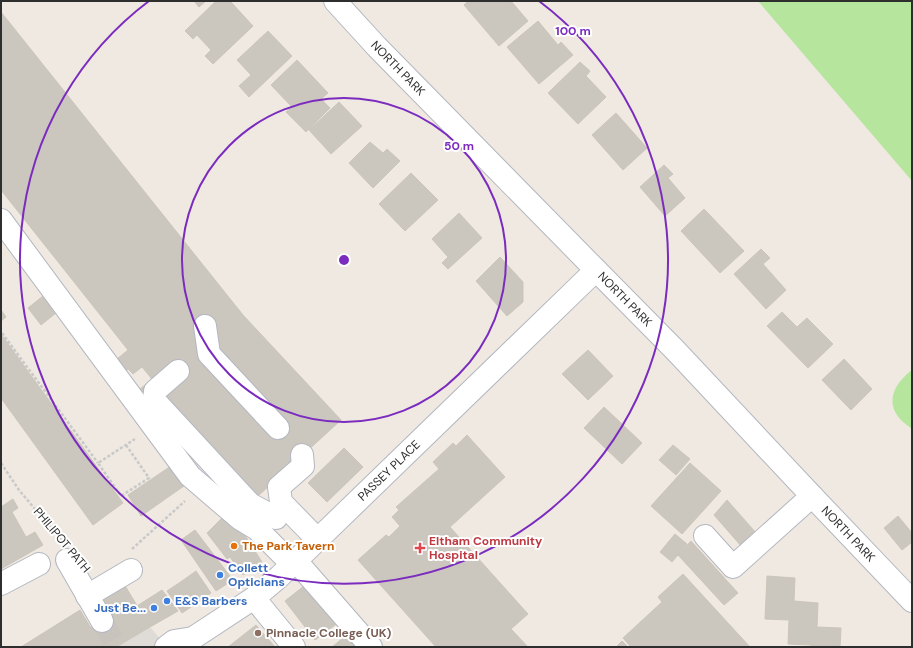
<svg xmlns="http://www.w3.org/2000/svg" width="913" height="648" font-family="'DM Sans',sans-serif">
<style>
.green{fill:#b6e59e}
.plaza{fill:#dfdcd8}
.building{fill:#cbc7bf;stroke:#cbc5ba}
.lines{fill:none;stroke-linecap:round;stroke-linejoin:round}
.minor-tunnel{stroke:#c8c4bd;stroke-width:22;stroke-dasharray:22 11;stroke-linecap:butt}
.minor-casing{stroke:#b4b7c1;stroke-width:24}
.path{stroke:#c9c9c9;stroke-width:2.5;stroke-dasharray:3 2;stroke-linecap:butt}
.minor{stroke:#fff;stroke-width:22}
.ring{fill:none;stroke:#7b2cbf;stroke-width:2}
.food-dot{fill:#e8710a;stroke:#fff;stroke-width:1.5}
.health-dot{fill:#e0444e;stroke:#fff;stroke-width:1.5}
.shop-dot{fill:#3f7fe0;stroke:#fff;stroke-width:1.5}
.education-dot{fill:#8d6e63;stroke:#fff;stroke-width:1.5}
.labels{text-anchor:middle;stroke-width:4;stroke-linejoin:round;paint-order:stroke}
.street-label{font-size:12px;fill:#2e2e2e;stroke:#fff}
.health-label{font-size:12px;font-weight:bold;fill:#be3a42;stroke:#fff;text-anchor:start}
.food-label{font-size:12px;font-weight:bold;fill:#c56008;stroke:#fff;text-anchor:start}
.shop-label{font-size:12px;font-weight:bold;fill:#366cbe;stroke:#fff;text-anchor:start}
.education-label{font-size:12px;font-weight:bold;fill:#785e54;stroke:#fff;text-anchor:start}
.centre{fill:#7b2cbf;stroke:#fff;stroke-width:2}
.ring-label{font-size:12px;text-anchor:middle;font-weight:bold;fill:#7b2cbf;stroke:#fff;stroke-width:4;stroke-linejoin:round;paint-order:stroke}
</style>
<rect width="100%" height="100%" fill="#efe9e1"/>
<g class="green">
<path d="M758,1H912V181Z"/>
<path d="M912,370V429C908,426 903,422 900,419C884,401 896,382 912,370Z"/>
</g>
<path class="plaza" d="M150,627L167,647H116Z"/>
<g class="building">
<path d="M194,1H206L199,7Z"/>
<path d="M216,1H230L253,26L213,64L205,56L211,50L197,35L193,39L185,31Z"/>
<path d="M468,1H511L528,21L499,46L464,5Z"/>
<path d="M1,12L243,315L341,420L258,496L250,488L237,500L139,390L152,379L142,367L133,374L128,369L126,371L117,359L128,350L1,190Z"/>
<path d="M538,21L558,45L561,42L573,55L539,84L507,47Z"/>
<path d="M268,31L292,56L249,97L239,86L251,75L237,60Z"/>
<path d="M297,60L328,93L321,99L330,108L306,132L286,112L292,107L271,85Z"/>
<path d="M580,62L590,71L586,76L606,97L578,124L548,93Z"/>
<path d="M339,102L362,126L331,154L309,130Z"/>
<path d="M616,113L647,148L623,170L592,135Z"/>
<path d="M370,142L383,153L387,149L400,161L373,188L349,163Z"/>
<path d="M664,165L673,174L668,178L685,198L665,216L640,187Z"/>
<path d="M411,173L438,200L405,231L379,204Z"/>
<path d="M704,209L744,251L720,273L681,231Z"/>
<path d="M459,213L482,238L448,269L442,263L448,257L432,239Z"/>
<path d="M761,249L770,258L763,264L786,290L766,309L734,274Z"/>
<path d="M500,257L523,282V302L507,316L476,281Z"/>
<path d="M43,296L56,313L41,325L28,308Z"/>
<path d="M1,310L6,317L1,321Z"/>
<path d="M782,312L797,327L807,318L833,344L808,368L767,326Z"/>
<path d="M1,334L123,503L93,525L1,398Z"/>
<path d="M588,350L613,376L588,400L562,374Z"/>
<path d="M844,359L872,389L851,410L822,380Z"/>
<path d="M604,407L642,443L622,464L584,428Z"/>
<path d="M467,435L505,477L450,527L528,614L511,629L528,647H436L358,560L386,535L389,537L400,526L392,517L399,510L396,507L439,469L433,462L453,443L456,446Z"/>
<path d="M673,445L690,459L676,475L659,460Z"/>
<path d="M344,448L363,467L327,502L308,483Z"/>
<path d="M690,463L721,491L682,534L651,506Z"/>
<path d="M171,466L184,486L141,516L128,495Z"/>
<path d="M13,499L18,508L12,512L26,537L35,532L43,545L1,569V507Z"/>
<path d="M727,500L757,534L742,547L714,515Z"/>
<path d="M225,515L244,534L262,562L243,575L230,557L227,559L207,533Z"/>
<path d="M898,516L912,533V542L902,550L884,528Z"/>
<path d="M195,530L233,580L216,591L181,540Z"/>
<path d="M675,534L687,544L672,562L660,552Z"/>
<path d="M691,541L738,593L724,605L678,555Z"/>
<path d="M196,571L211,593L197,603L182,581Z"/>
<path d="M683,574L750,647H631L623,638L662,602L658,597Z"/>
<path d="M767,576L795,578L794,601L818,603L817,627L841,628L840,647H811V645L788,644L789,620L765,619Z"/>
<path d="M182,581L197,603L182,613L167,591Z"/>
<path d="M309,582L339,622L315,640L285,601Z"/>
<path d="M124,584L150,627L116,647H21L80,610L91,628L112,615L101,597Z"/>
<path d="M162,590L178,611L150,627L137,606Z"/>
<path d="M256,625L275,647H228Z"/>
<path d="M349,633L359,647H332Z"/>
<path d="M622,641L628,647H616Z"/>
</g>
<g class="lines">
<path class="minor-tunnel" d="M102,621L117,647"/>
<g class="minor-casing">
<g id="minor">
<path id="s1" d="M335,1L377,47L596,270L675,350L812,496L912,601"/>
<path d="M1,220L190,476L239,518L257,529L292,564"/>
<path d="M205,326L209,354L278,428"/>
<path d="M178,371L155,391L154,400L250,504L276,518"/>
<path d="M302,455L303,466L279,487L281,502L318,540"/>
<path d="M705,536L733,567L812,496"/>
<path d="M67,560L102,621"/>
<path d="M296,561L371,647"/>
<path d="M1,584L39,564"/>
<path d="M87,596L131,570"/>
<path d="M254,598L294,647"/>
<path id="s2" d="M166,647L174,641L193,638L254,598L279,577L596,270"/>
</g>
</g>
<g class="path">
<path d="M2,333L98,463"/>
<path d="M126,445L149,478L121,496L98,463L135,439"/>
<path d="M1,463L19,490L61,540"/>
<path d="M132,549L185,501"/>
</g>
<use href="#minor" class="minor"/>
</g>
<g class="ring">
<circle cx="344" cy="260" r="162"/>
<path d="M539 1A324 324 0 1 1 149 1"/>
</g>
<circle class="food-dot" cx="234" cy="546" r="4"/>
<path class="health-dot" d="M418 542h4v4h4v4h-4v4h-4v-4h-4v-4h4z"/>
<g class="shop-dot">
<circle cx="220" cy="575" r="4"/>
<circle cx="167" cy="601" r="4"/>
<circle cx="154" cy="608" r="4"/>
</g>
<circle class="education-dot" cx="258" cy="633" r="4"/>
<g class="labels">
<g class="street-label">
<text dy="4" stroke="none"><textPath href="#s1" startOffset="92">NORTH PARK</textPath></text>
<text dy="4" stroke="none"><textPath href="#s1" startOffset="416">NORTH PARK</textPath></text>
<text dy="4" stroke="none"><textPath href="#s2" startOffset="288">PASSEY PLACE</textPath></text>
<text dy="4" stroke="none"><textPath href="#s1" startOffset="740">NORTH PARK</textPath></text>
<text transform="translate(62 540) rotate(50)" y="4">PHILIPOT PATH</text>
</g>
<g class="health-label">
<text x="429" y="545">Eltham Community<tspan x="429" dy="14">Hospital</tspan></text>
</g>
<g class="food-label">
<text x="242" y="550">The Park Tavern</text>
</g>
<g class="shop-label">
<text x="228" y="572">Collett<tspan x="228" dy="14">Opticians</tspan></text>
<text x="175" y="605">E&amp;S Barbers</text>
<text x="146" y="612" text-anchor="end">Just Be...</text>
</g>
<g class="education-label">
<text x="266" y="637">Pinnacle College (UK)</text>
</g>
</g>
<circle cx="344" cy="260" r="6" class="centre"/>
<g class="ring-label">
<text x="573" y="35">100 m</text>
<text x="459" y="150">50 m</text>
</g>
<rect width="913" height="648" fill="none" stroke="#2e2e2e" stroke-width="4"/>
</svg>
